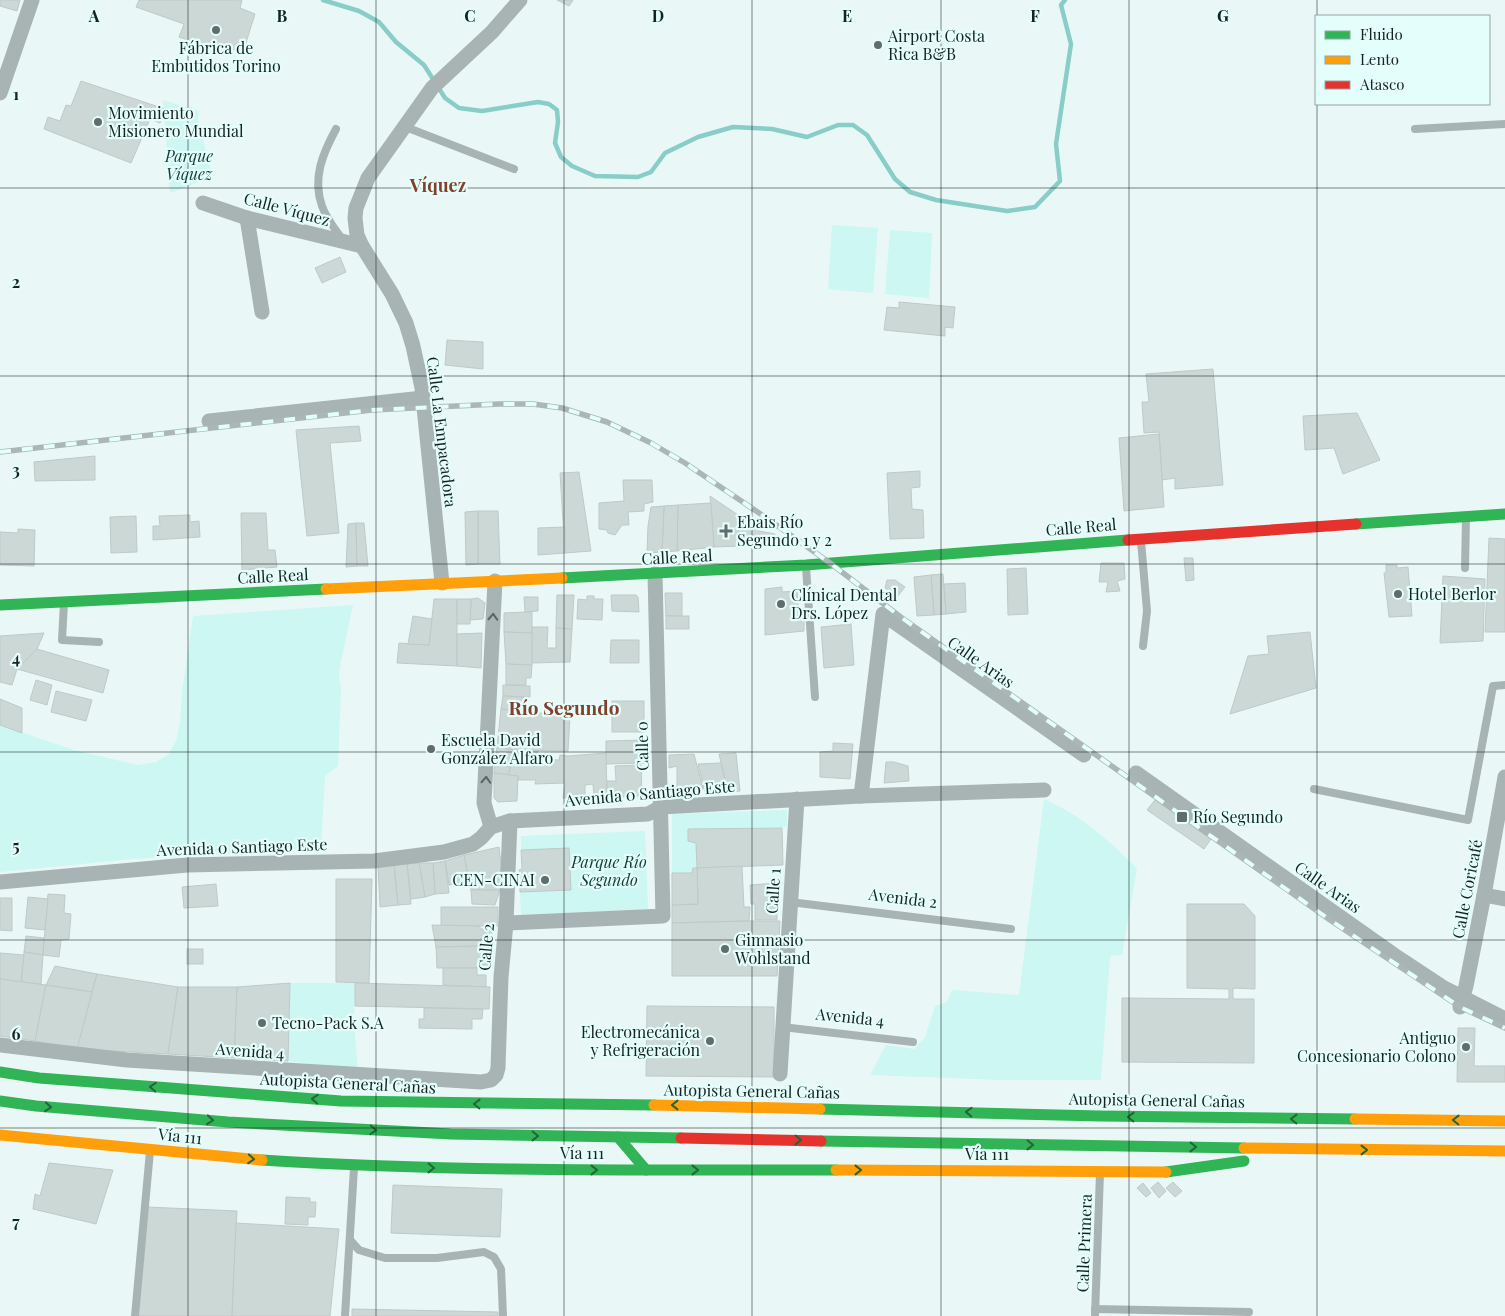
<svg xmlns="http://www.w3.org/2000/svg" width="1505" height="1316" font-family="'Playfair Display',serif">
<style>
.green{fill:#ccf7f2}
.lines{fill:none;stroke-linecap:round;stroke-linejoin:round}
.stream{stroke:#88cdc7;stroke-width:4.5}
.building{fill:#ccd8d6;stroke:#bec9c8}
.lane{stroke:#a8b4b3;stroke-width:8}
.street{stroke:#a8b4b3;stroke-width:15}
.fast{stroke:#30b455;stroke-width:11}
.slow{stroke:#ff9f0a;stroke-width:11}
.jam{stroke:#e5322d;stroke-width:11}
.rail-casing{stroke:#aab7b5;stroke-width:5.5}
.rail{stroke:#e3fefb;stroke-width:4;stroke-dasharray:11;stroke-linecap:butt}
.oneway{stroke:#596463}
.oneway2{stroke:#236438}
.grid{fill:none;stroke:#182221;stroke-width:1;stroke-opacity:0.55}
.poi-dot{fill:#616d6c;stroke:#e3fefb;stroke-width:2}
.labels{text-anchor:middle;stroke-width:4.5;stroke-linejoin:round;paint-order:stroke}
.poi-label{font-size:16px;fill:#182221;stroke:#e3fefb;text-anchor:start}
.park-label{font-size:16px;font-style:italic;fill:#103c38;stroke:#e3fefb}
.street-label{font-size:16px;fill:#182221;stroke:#e3fefb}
.neighbourhood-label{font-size:18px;font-weight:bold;fill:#833f29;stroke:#e3fefb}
.quarter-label{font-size:19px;font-weight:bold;fill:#833f29;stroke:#e3fefb}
.grid-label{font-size:16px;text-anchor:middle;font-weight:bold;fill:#182221;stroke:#e3fefb;stroke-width:4.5;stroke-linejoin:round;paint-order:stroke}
</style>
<rect width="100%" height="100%" fill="#e9f8f6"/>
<g class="green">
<path d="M163,100L199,111L198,119L213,179L202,181L170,193Z"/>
<path d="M832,225L878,228L873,293L828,289Z"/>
<path d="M890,230L932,233L929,298L885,294Z"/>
<path d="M353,605L340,666L339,675L341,687L338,766L325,776L321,845L275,852L199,855L133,859L0,872V725L74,750L116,760L138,765L156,762L169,754L176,741L180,723L182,693L193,616Z"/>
<path d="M1044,799C1084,817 1107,839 1137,868L1122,955L1110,956L1101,1080H1003L870,1075L886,1045L914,1049L925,1037L935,1006L947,1002L952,990L1019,995Z"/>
<path d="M787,810V827L689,829L688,841L696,843L697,868H693L692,873H672V814Z"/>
<path d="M645,831L648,909L521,915L520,892L571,890L569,848L521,850V836Z"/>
<path d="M290,983H355L354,1023L358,1070L288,1061Z"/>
</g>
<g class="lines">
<path class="stream" d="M323,0L359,11L379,22L396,42L424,65L445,98L459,108L482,111L538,102L549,104L557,110L558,122L555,143L561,157L572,166L595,176L638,177L651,172L665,153L698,137L733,127L772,129L807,137L838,125H853L867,135L895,179L910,192L936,200L1007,211L1035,207L1060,181L1056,144L1071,44L1061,5L1065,0"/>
</g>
<g class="building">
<path d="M0,0H20L17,11L0,6Z"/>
<path d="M139,0H242L240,8L255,14L243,52L225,47L223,53L179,37L184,24L136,7Z"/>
<path d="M557,0H573L569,6Z"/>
<path d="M81,81L165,109L160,123L150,119L131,163L44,129L48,117L60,121L66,105L71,106Z"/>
<path d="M340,257L346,272L322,283L315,268Z"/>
<path d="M899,302L955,307L953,328L945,327V336L884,330L887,307L899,308Z"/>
<path d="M447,340L483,342V369L445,365Z"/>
<path d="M1213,369L1223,485L1175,489V478L1162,480L1159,432L1144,433L1142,402H1149L1146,374Z"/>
<path d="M1357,413L1380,460L1343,474L1334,448L1305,450L1303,416Z"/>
<path d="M359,426L361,441L330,443L339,533L307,536L296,430Z"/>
<path d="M1159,434L1164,507L1124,511L1119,438Z"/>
<path d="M95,456V480L35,481L34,462Z"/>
<path d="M920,471V487L911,488L912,509L923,510L924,538L890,539L887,473Z"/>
<path d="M579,472L591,551L565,553L560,473Z"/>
<path d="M623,480H652L653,502L644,504V511L628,512L629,525H622L615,535L608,533L607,530L599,529V503L624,501Z"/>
<path d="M710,496L738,515L740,546L714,547Z"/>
<path d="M711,503L714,547L677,551L678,505Z"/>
<path d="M678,505L677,551L662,552L664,506Z"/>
<path d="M664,506L662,552L647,553L648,526L651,507Z"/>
<path d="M478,511H498L500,564H478Z"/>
<path d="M478,511V564L466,565L465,512Z"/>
<path d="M241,513H266L268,550H275L277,567L242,570Z"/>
<path d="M190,515V522L199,521L200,537L153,540V526H160L159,516Z"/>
<path d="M738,515L759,531L775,534L776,545L740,546Z"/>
<path d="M136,516L137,552L111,553L110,517Z"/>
<path d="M356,523L357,566L346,567L348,524Z"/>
<path d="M356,523H364L368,566H357Z"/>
<path d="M565,527V553L538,555V528Z"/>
<path d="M18,529L35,530L34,566L0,565V532L18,533Z"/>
<path d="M1489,538L1505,539V632H1485Z"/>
<path d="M1184,558H1193L1194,580L1186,581Z"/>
<path d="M1101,563H1124L1125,579L1117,581L1120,591L1106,592L1108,582H1099Z"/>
<path d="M1386,565H1397V568L1408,567L1412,616L1389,617L1384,573H1386Z"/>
<path d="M1026,568L1028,614L1008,615L1007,569Z"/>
<path d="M943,574L946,614L934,615L931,575Z"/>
<path d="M931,575L934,615L917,616L914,577Z"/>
<path d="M1443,576L1485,579L1483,641L1440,643Z"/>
<path d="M887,580H895L905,587L897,597L885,588Z"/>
<path d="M965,583L966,612L946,614L944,584Z"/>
<path d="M782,587V592L797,591L799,616H804V631L765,635V589Z"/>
<path d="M665,593H682V616H666Z"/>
<path d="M557,595H574L572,629L556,628Z"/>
<path d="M611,595H636L638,597L639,612L612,611Z"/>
<path d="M587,596H594V599H603L602,620L577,619L578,599L587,600Z"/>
<path d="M524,597H538V611L525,612Z"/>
<path d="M478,598L485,603L483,619L470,620L471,599Z"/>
<path d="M434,599H457V666L397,663L399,643L429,645Z"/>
<path d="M457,599H471L470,624H457Z"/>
<path d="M525,612H532V633L504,632V613Z"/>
<path d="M413,616L432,619L429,645L408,644Z"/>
<rect x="666" y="616" width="23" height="13"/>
<path d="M851,624L854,665L824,668L821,627Z"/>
<path d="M532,627H548L547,648H556V628L572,629L570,662L532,663Z"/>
<path d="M504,632L532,633V665L506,664Z"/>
<path d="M1310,632L1316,688L1230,714L1248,656L1269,654L1267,636Z"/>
<path d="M44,633L37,649L17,669L12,685L0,682V636Z"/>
<path d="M482,633L481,668L457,666V634Z"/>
<path d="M611,640H639V663H610Z"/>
<path d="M37,649L109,670L103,693L17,669Z"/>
<path d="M506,664L532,665L531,678H526V685H506Z"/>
<path d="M36,680L52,685L47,705L30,700Z"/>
<path d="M503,685L530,686V697L503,696Z"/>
<path d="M56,691L92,700L86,721L51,712Z"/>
<path d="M503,696L524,697L523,711L501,709Z"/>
<path d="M0,699L22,708V733L0,725Z"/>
<rect x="612" y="701" width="32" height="31"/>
<path d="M501,709L570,716L568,751L513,750L497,747Z"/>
<path d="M644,740V763L606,764V741Z"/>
<path d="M833,743L853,744L850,779L820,777V752L833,751Z"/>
<path d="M497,747L513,750L510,763L495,762Z"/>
<path d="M513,750L538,751V759L559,760L560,755L568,756L606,753L607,797H594L593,784L585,785V797L563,798L565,783L535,784L536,780H518V776L509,775Z"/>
<path d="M736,753L740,791L728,792L719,754Z"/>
<path d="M694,754L703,789L677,790V766L669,768V755Z"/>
<path d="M495,762L510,763L509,775L494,773Z"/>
<path d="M886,762H894L908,766L909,781L884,783Z"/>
<path d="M721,763L728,792L705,793L698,764Z"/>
<path d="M641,765L642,796L607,797V781H616L615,766Z"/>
<path d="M494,773L518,776L517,801L498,802L494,798Z"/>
<path d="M1155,800L1211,839L1204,849L1147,810Z"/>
<path d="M782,828L783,865L697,868L696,843L688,841V829Z"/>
<path d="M499,847L501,863L500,890H471L464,855Z"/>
<path d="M569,848L571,890L520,892L519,870L522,869L521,850Z"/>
<path d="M464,855L469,883L449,885L445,861Z"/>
<path d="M445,861L449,893L435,894L433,863Z"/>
<path d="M419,863H433L435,894L425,897Z"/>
<path d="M419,863L425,897L411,899L407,864Z"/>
<path d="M407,864L411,904L398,905L394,865Z"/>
<path d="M394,865L398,905L380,907L378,866Z"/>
<path d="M742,866L744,907H750L749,921L672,923V905L698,904L697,868Z"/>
<path d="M693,868H697L698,904L672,905V873H692Z"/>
<path d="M336,879H372L369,983L336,982Z"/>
<path d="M777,883V920H755V904H751L750,885Z"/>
<path d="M216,884L218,906L184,908L182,887Z"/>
<path d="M471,890H500L495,905L472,904Z"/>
<path d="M48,894L65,895L64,913L71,914L69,939L61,940L59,957L43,955Z"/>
<path d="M28,897L48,899L45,930L25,928Z"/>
<path d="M0,898H12V931L0,930Z"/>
<path d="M1187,904H1244L1255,916V989L1233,988V999H1254V1063L1122,1062V998L1229,999V989L1187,988Z"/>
<rect x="441" y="907" width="57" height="19"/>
<path d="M749,921H780L777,976H672V923Z"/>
<path d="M432,925L480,926V929H492V939H480L481,946L436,947Z"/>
<path d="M26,936L44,938L43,955L24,952Z"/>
<path d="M481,946L480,953L491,954L490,965H477V968H437L436,947Z"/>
<rect x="187" y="949" width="16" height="15"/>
<path d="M24,952L43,955L41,984L21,982Z"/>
<path d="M0,953L24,955L21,982L0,979Z"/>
<path d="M55,966L97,974L92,992L46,985Z"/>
<path d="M443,968H477V975H486V987L443,985Z"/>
<path d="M97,974L178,987L168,1054L77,1049Z"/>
<path d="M0,979L46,985L35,1041L0,1036Z"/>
<path d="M290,983L288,1061L234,1058L237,987Z"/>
<path d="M355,983L490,987L489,1009L355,1006Z"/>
<path d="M46,985L92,992L77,1049L35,1041Z"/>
<path d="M178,987H237L234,1058L168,1054Z"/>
<path d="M647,1006L774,1007V1077L646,1076Z"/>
<path d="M424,1008L483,1009L482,1019H472V1029L419,1028V1019H424Z"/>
<path d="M1458,1028H1475L1474,1066H1505V1082H1457Z"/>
<path d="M49,1163L113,1170L96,1224L33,1209L35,1194L40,1196Z"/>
<path d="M1158,1182L1166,1191L1159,1198L1151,1188Z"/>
<path d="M1173,1182L1182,1191L1175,1197L1166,1188Z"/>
<path d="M1143,1183L1151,1193L1146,1197L1137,1188Z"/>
<path d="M393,1185L502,1189L500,1237L391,1233Z"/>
<path d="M286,1197L310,1198V1202H316L315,1217H308V1225L285,1224Z"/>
<path d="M147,1207L237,1211L232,1316H138Z"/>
<path d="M236,1223L339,1229L330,1316H232Z"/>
<path d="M352,1309L498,1312V1316H352Z"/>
</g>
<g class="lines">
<g class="lane">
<path d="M403,126L514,169"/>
<path d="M336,129C323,153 312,178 322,206C326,218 335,229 342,239"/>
<path d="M1415,129L1505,124"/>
<path d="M1141,541L1147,611L1143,646"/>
<path d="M806,567L815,697"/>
<path d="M1465,568L1466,518"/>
<path d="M64,603L62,640L99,642"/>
<path d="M1314,789L1468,820L1493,686L1505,685"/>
<path d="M790,902L1011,929"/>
<path d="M782,1027L913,1042"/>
<path d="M350,1240L359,1250L385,1258H437L484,1252L494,1257L501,1269L503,1316"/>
<path d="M1095,1309L1249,1312"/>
<path d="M135,1316L150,1151"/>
<path d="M345,1316L354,1168"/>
<path d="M1095,1316L1100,1173"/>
</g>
<g class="street">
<path d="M0,93L32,0"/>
<path d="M203,203L247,218L362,246"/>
<path d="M247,218L262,312"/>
<path d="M209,421L423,398"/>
<path d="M442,583L422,388L413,346L406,323L392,294L362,246L357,235L355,218L356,208L368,178L432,88L492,32L520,0"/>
<path d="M1136,773L1394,955L1444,988L1505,1019"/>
<path d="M861,796L883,614L1084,755"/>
<path d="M491,827L484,803L495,581"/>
<path d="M0,882L187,865L374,861L444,852L473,844L481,838L491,827L510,821L648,814L661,807L861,796L1044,790"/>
<path d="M1484,895L1505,899"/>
<path d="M506,923L663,916L655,574"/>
<path d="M1460,1007L1466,986L1484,895L1505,777"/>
<path d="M0,1045L127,1060L481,1082L491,1080L496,1075L498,1068L501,977L506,923L510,821"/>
<path d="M780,1074L797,799"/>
</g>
<g class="fast">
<path d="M1356,524L1505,514"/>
<path d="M562,578L806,565L1128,540"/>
<path d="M0,605L326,589"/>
<path d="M0,1072L39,1078L341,1101L654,1105"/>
<path d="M0,1101L36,1106L228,1122L451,1134L681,1138"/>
<path d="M820,1109L1100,1116L1355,1119"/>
<path d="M618,1137L646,1170"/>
<path d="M821,1141L1244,1148"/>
<path d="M262,1160C453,1172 645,1170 836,1170"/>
<path d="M1166,1172L1244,1161"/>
</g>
<g class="slow">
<path d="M326,589L562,578"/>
<path d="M654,1105L820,1109"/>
<path d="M1355,1119L1505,1121"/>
<path d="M0,1135L262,1160"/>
<path d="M1244,1148L1505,1151"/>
<path d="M836,1170L1166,1172"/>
</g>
<g class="jam">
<path d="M1128,540L1356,524"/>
<path d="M681,1138L821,1141"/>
</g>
<g class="rail-casing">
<path id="rail" d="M0,452L372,410L499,404H533L562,408L607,422L651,443L685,463L765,517L830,563L902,618L1330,920L1460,1007L1505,1028"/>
</g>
<use href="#rail" class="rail"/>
</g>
<defs><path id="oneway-chevron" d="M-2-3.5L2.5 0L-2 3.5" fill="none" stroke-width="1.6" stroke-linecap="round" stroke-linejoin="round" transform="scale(1.25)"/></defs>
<g class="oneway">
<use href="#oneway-chevron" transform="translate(493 617) rotate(-87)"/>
<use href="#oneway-chevron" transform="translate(486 780) rotate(-87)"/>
</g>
<g class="oneway2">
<use href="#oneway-chevron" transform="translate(153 1087) rotate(-176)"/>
<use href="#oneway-chevron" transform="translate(315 1099) rotate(-176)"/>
<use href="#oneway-chevron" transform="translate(477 1104) rotate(-179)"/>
<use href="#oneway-chevron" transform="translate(675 1105) rotate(-180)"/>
<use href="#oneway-chevron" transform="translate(48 1107) rotate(5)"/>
<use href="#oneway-chevron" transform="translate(969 1112) rotate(-178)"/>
<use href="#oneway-chevron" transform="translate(1131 1117) rotate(-179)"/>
<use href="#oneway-chevron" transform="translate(1294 1119) rotate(-179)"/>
<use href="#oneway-chevron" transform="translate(210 1120) rotate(5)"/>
<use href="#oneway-chevron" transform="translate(1456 1120) rotate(-179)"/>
<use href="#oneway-chevron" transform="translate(373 1130) rotate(3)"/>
<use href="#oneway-chevron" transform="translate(535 1136) rotate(1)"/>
<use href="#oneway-chevron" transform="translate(798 1140) rotate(1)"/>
<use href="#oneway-chevron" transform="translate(1030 1145) rotate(1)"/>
<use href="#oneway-chevron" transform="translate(1193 1147) rotate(1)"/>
<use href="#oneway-chevron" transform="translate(1364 1150)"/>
<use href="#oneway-chevron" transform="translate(251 1159) rotate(4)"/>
<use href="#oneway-chevron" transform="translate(431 1168) rotate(1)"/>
<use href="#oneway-chevron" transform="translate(594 1170)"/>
<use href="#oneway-chevron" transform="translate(695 1170)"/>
<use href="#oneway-chevron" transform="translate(858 1170)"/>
</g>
<path class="grid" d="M188,0V1316M376,0V1316M564,0V1316M752,0V1316M941,0V1316M1129,0V1316M1317,0V16M1317,104V1316M0,188H1505M0,376H1505M0,564H1505M0,752H1505M0,940H1505M0,1128H1505"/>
<g class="poi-dot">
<circle cx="216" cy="30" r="5"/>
<circle cx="878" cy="45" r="5"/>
<circle cx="98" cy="122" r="5"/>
<path d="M723.5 523.5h5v5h5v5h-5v5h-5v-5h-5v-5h5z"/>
<circle cx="1398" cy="594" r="5"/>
<circle cx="781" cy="604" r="5"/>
<circle cx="431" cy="749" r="5"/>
<rect x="1176" y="811" width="12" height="12" rx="2.5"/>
<circle cx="545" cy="880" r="5"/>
<circle cx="725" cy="949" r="5"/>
<circle cx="262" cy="1023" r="5"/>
<circle cx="710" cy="1041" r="5"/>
<circle cx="1466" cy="1047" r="5"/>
</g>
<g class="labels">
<g class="poi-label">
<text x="888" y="42">Airport Costa<tspan x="888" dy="18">Rica B&amp;B</tspan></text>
<text x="216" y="54" text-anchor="middle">Fábrica de<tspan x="216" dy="18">Embutidos Torino</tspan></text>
<text x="108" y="119">Movimiento<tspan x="108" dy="18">Misionero Mundial</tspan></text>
<text x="737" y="528">Ebais Río<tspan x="737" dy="18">Segundo 1 y 2</tspan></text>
<text x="1408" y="600">Hotel Berlor</text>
<text x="791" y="601">Clínical Dental<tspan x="791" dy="18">Drs. López</tspan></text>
<text x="441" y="746">Escuela David<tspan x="441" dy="18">González Alfaro</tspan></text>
<text x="1193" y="823">Río Segundo</text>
<text x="535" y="886" text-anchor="end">CEN-CINAI</text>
<text x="735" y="946">Gimnasio<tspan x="735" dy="18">Wohlstand</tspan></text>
<text x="272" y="1029">Tecno-Pack S.A</text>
<text x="700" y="1038" text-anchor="end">Electromecánica<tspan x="700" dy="18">y Refrigeración</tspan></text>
<text x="1456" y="1044" text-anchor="end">Antiguo<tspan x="1456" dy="18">Concesionario Colono</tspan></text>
</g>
<g class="park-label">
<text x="189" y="162">Parque<tspan x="189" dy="18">Víquez</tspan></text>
<text x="609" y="868">Parque Río<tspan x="609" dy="18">Segundo</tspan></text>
</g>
<g class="street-label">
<text transform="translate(287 209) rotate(15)" y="6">Calle Víquez</text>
<text transform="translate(442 432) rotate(83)" y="6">Calle La Empacadora</text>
<text transform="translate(1081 527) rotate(-5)" y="6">Calle Real</text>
<text transform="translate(677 557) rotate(-3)" y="6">Calle Real</text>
<text transform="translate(273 576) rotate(-3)" y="6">Calle Real</text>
<text transform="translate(981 662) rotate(35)" y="6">Calle Arias</text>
<text transform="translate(642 746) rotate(-91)" y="6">Calle 0</text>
<text transform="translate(650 793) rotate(-5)" y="6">Avenida 0 Santiago Este</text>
<text transform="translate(242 847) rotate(-2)" y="6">Avenida 0 Santiago Este</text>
<text transform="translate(1328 887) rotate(35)" y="6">Calle Arias</text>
<text transform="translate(1467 889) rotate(-79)" y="6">Calle Coricafé</text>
<text transform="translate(773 891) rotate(-86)" y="6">Calle 1</text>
<text transform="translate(903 898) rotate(7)" y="6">Avenida 2</text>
<text transform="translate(486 947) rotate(-85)" y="6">Calle 2</text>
<text transform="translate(850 1017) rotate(6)" y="6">Avenida 4</text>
<text transform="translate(250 1051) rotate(4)" y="6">Avenida 4</text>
<text transform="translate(348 1083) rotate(3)" y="6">Autopista General Cañas</text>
<text transform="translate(752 1091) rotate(1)" y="6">Autopista General Cañas</text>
<text transform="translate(1157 1100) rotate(1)" y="6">Autopista General Cañas</text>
<text transform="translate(180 1136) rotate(6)" y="6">Vía 111</text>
<text x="582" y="1159">Vía 111</text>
<text x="987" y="1160">Vía 111</text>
<text transform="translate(1084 1243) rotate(-88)" y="6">Calle Primera</text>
</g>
<g class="neighbourhood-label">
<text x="438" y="192">Víquez</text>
</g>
<g class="quarter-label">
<text x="564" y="715">Río Segundo</text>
</g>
</g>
<g class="grid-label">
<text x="94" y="22">A</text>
<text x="282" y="22">B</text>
<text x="470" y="22">C</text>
<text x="658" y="22">D</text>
<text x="847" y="22">E</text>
<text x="1035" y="22">F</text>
<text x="1223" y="22">G</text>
<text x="16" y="100">1</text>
<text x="16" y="288">2</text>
<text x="16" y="476">3</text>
<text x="16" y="664">4</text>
<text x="16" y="852">5</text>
<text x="16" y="1040">6</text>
<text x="16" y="1228">7</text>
</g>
<rect x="1315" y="15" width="175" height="90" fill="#e3fefb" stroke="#92a6a4"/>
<rect x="1325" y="31" width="25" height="8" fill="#30b455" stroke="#92a6a4"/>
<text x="1360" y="40" font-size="15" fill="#182221">Fluido</text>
<rect x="1325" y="56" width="25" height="8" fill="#ff9f0a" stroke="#92a6a4"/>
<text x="1360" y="65" font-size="15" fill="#182221">Lento</text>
<rect x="1325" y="81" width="25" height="8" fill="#e5322d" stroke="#92a6a4"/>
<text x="1360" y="90" font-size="15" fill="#182221">Atasco</text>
</svg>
